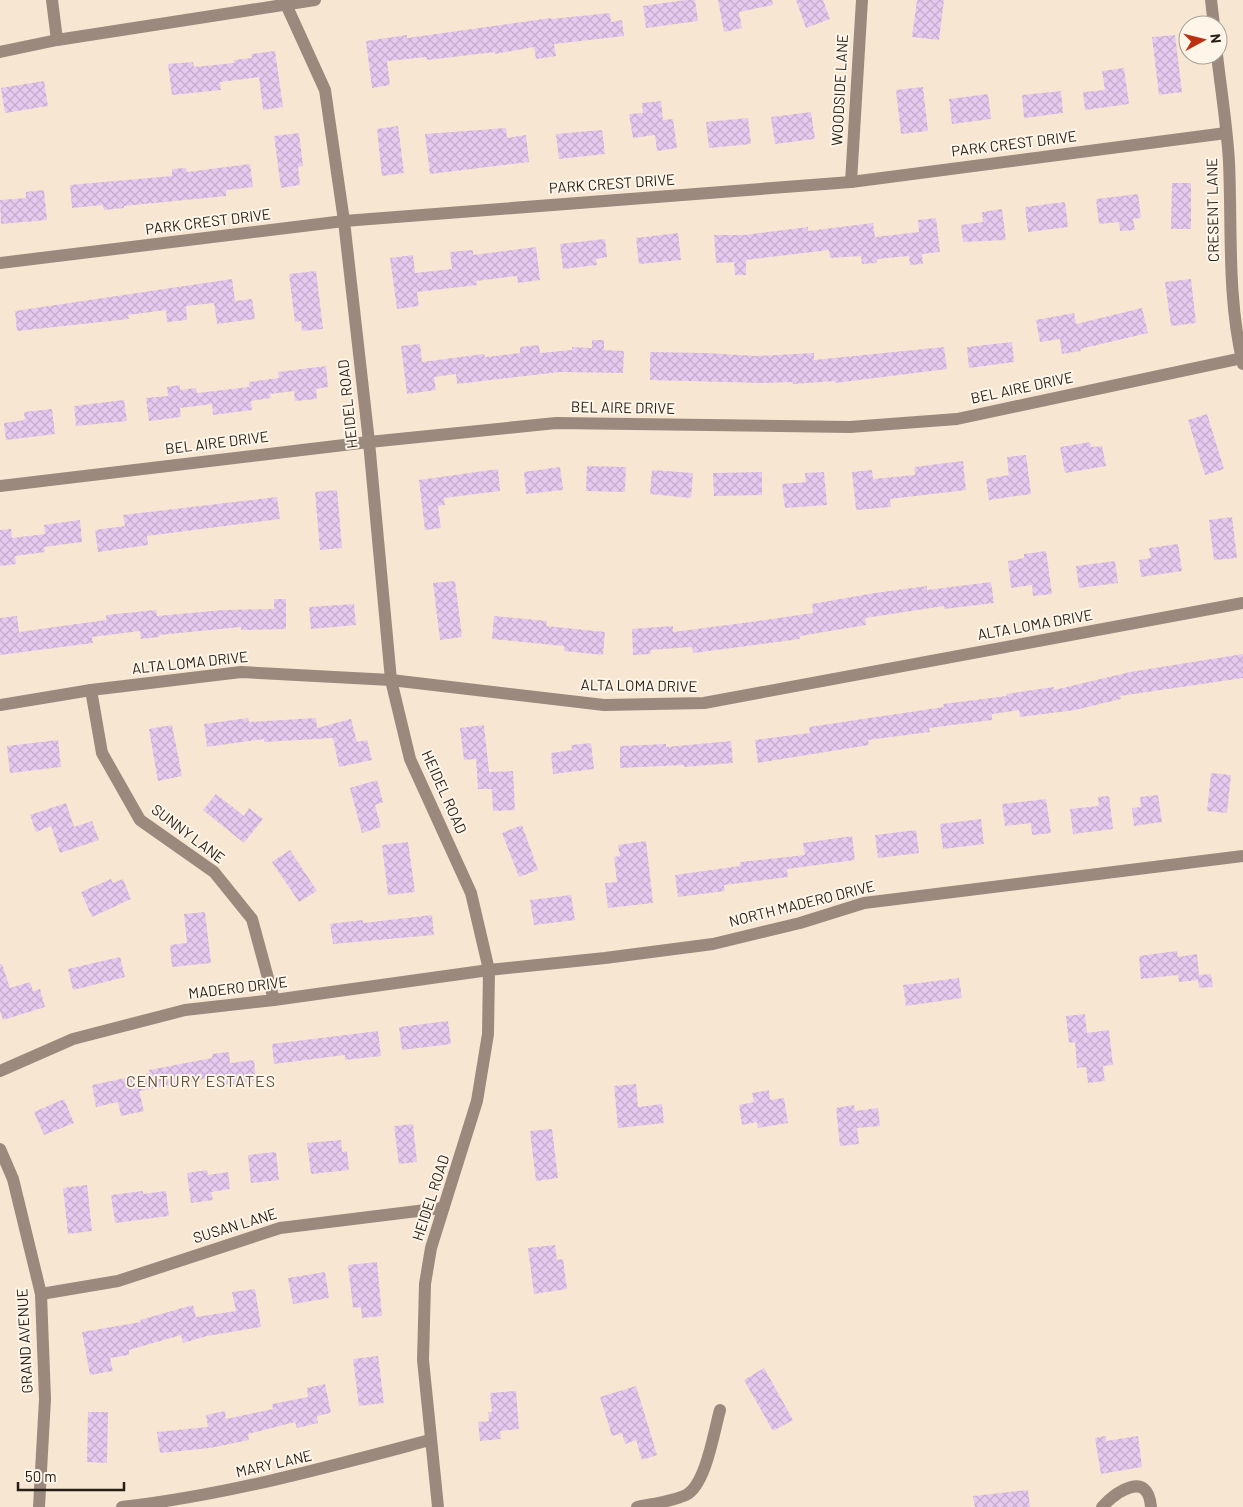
<svg xmlns="http://www.w3.org/2000/svg" width="1243" height="1507" font-family="Barlow,sans-serif">
<style>
.building{fill:url(#building-cross-hatch)}
.lines{fill:none;stroke-linecap:round;stroke-linejoin:round}
.minor{stroke:#9b897e;stroke-width:12}
.labels{text-anchor:middle;stroke-width:4;stroke-linejoin:round;paint-order:stroke}
.street-label{font-size:15px;fill:#241e17;stroke:#fff5e9}
.neighbourhood-label{font-size:16px;letter-spacing:1px;fill:#5f5140;stroke:#fff5e9}
</style>
<defs>
<pattern id="building-cross-hatch" width="8" height="8" patternUnits="userSpaceOnUse" patternTransform="scale(1.25)"><rect width="8" height="8" fill="#e6c9ef"/><path d="M0 0l8 8M0 8l8-8" fill="none" stroke="#c5accc"/></pattern>
</defs>
<rect width="100%" height="100%" fill="#f7e7d2"/>
<g class="building">
<path d="M685,0H695L698,21L646,28L643,6Z"/>
<path d="M718,0H772L773,5L739,12L742,28L724,32Z"/>
<path d="M796,0H823L830,19L806,28Z"/>
<path d="M917,0H944L939,40L912,37Z"/>
<path d="M610,13L611,22L622,20L624,36L554,44L556,56L536,59L534,47L495,54V52L427,60L426,57L387,61L390,85L372,88L366,41L407,35V38L551,18V19Z"/>
<path d="M1175,35L1182,92L1159,95L1152,37Z"/>
<path d="M275,51L283,107L263,110L259,77L220,82L221,90L172,95L168,64L193,62L194,67L234,63V60L252,58L251,54Z"/>
<path d="M1124,68L1129,104L1085,110L1083,92L1105,90L1102,71Z"/>
<path d="M44,81L48,106L5,113L1,88Z"/>
<path d="M923,87L928,131L901,134L896,90Z"/>
<path d="M1061,91L1063,113L1024,118L1022,95Z"/>
<path d="M988,94L991,119L952,124L949,99Z"/>
<path d="M661,101L663,120L673,119L677,148L657,151L655,135L633,138L629,114L643,113L642,103Z"/>
<path d="M811,112L815,139L775,144L771,117Z"/>
<path d="M748,118L751,144L709,148L706,122Z"/>
<path d="M398,126L404,173L382,176L377,129Z"/>
<path d="M506,128L507,138L526,135L529,162L430,174L425,134Z"/>
<path d="M602,130L605,154L559,159L556,134Z"/>
<path d="M299,133L303,166L298,167L300,185L281,188L274,136Z"/>
<path d="M250,164L253,187L226,190V196L124,206V208L104,210L103,205L72,208L70,185L172,176V169L186,168L187,172Z"/>
<path d="M1172,183H1191V229H1171Z"/>
<path d="M44,190L47,220L1,224L0,200L26,198V192Z"/>
<path d="M1138,194L1141,218L1133,219L1135,230L1120,231L1119,222L1099,224L1096,199Z"/>
<path d="M1065,202L1068,227L1028,232L1025,207Z"/>
<path d="M1002,209L1006,240L963,242L961,225L983,222L982,212Z"/>
<path d="M936,218L940,252L922,254L923,264L910,265L909,256L877,259V263L862,264L861,256L830,258L829,250L746,260V275H735L734,262L716,263L714,235H744L808,227V231L873,223L875,237L919,232L918,220Z"/>
<path d="M678,233L681,260L639,264L636,238Z"/>
<path d="M605,239L607,257L596,259L597,265L563,269L560,244Z"/>
<path d="M536,247L540,280L518,283L517,276L476,281L477,285L417,292L419,306L397,309L390,258L413,255L415,273L452,269L450,252L473,250V255Z"/>
<path d="M316,271L323,329L302,331L301,321L295,322L289,274Z"/>
<path d="M232,279L235,301L252,299L255,319L217,324L214,303L186,306L187,320L167,322L166,310L128,315L129,319L17,331L15,311Z"/>
<path d="M1191,279L1196,323L1171,326L1165,282Z"/>
<path d="M1142,308L1148,333L1080,349L1081,351L1062,354L1060,339L1040,342L1036,320L1074,313L1076,324Z"/>
<path d="M592,340H604V350L624,351L623,373L560,372L457,384L456,374L434,377L436,390L407,394L401,346L420,344L422,362L484,354L485,357L520,353V347L539,345L540,353L572,350V347L592,348Z"/>
<path d="M1012,342L1014,362L969,368L967,347Z"/>
<path d="M944,347L947,369L835,383V381L793,384V382L763,383L650,380V352L706,353L756,356L814,353V360Z"/>
<path d="M326,366L328,387L316,389L317,399L295,401L294,391L270,394L271,398L251,401L252,410L213,415L212,404L180,408L181,417L149,421L146,398L168,396L167,387L180,385V390L196,388L197,393L249,387V382L279,378L278,372Z"/>
<path d="M124,400L127,421L76,426L74,406Z"/>
<path d="M52,409L55,434L6,440L4,423L25,420L24,412Z"/>
<path d="M1207,414L1224,469L1205,475L1188,420Z"/>
<path d="M1090,442L1091,447L1102,446L1106,466L1065,473L1060,447Z"/>
<path d="M1026,455L1031,494L989,500L986,479L1009,475L1007,457Z"/>
<path d="M963,461L966,490L890,499L891,507L856,510L852,472L872,470L873,479L915,475L914,467Z"/>
<path d="M587,466L626,467L625,492L586,491Z"/>
<path d="M560,467L563,490L526,494L524,472Z"/>
<path d="M498,469L500,491L444,498L445,505L438,506L441,528L425,530L419,480Z"/>
<path d="M652,470L693,473L691,498L650,494Z"/>
<path d="M762,472V495L714,496L713,473Z"/>
<path d="M824,472L827,505L785,508L782,484L806,482L805,473Z"/>
<path d="M337,490L342,548L320,550L315,492Z"/>
<path d="M277,497L280,519L147,536L148,545L98,552L95,530L125,526L123,515Z"/>
<path d="M1232,517L1237,558L1214,560L1209,520Z"/>
<path d="M80,520L82,542L44,547L45,552L15,556L16,564L0,566V530L11,529L12,538L45,534L44,525Z"/>
<path d="M1178,544L1182,571L1141,577L1139,560L1151,558L1149,548Z"/>
<path d="M1046,551L1052,594L1033,596L1032,585L1011,588L1008,561L1024,558V554Z"/>
<path d="M1115,561L1118,583L1079,588L1076,566Z"/>
<path d="M455,581L462,637L440,640L433,583Z"/>
<path d="M991,582L994,603L944,609V606L865,618L866,625L800,636V639L693,653L692,647L650,650L651,654L633,655L632,629L673,626V632L751,622L813,613L812,604L875,593L927,586V590Z"/>
<path d="M274,599H286V629L241,630V627L159,635V637L141,639L140,631L92,637L93,643L0,655V618L17,616L19,632L106,620V615L156,610L157,616L223,610L274,609Z"/>
<path d="M354,604L356,625L311,629L309,607Z"/>
<path d="M494,616L547,621L546,626L605,632L603,655L564,651V646L492,639Z"/>
<path d="M1243,654V678L1120,696L1121,699L1075,710L1020,717L1019,710L992,714V720L929,728L930,732L868,740L869,745L758,763L755,740L810,733L809,727L944,707L943,704L1007,696L1006,694L1054,687V690L1130,672Z"/>
<path d="M248,718L249,722L316,718L317,728L351,719L357,742L367,740L372,760L339,767L333,738L264,742V739L207,747L204,724Z"/>
<path d="M172,725L182,776L158,781L149,729Z"/>
<path d="M484,725L489,772L513,771L515,810L493,811L492,789H478L476,759L464,760L460,728Z"/>
<path d="M58,740L61,767L10,773L7,746Z"/>
<path d="M731,741L733,763L684,767V765L620,768V746L666,744V747Z"/>
<path d="M591,743L594,769L553,774L551,753L572,750L571,745Z"/>
<path d="M1211,773L1231,775L1227,813L1207,811Z"/>
<path d="M377,780L383,802L375,805L381,827L362,833L350,788Z"/>
<path d="M216,794L244,816L249,808L263,819L244,843L203,810Z"/>
<path d="M1158,795L1162,822L1134,826L1132,808L1141,807L1140,797Z"/>
<path d="M1109,796L1113,829L1073,834L1070,809L1099,806L1098,797Z"/>
<path d="M1046,799L1051,833L1032,835L1031,823L1005,826L1002,804Z"/>
<path d="M66,803L74,827L92,821L99,840L60,853L51,826L36,832L30,815Z"/>
<path d="M981,819L984,844L943,849L940,824Z"/>
<path d="M522,825L538,870L519,877L502,833Z"/>
<path d="M916,830L919,853L878,858L875,835Z"/>
<path d="M852,836L855,860L787,869L788,877L724,885L725,891L678,897L675,875L740,866V862L805,855L803,843Z"/>
<path d="M646,841L653,903L608,908L605,883L617,882L614,857L620,856L618,845Z"/>
<path d="M408,842L415,892L388,895L382,845Z"/>
<path d="M290,850L317,891L299,902L272,862Z"/>
<path d="M111,879L113,883L123,879L131,899L92,917L81,892Z"/>
<path d="M571,895L575,920L534,925L530,900Z"/>
<path d="M205,912L211,963L172,967L170,945L187,943L184,914Z"/>
<path d="M432,915L434,935L333,944L330,924L363,920V923Z"/>
<path d="M1177,951L1178,957L1197,954L1199,975L1211,974L1213,987L1199,988L1198,980L1179,982L1178,975L1141,979L1139,956Z"/>
<path d="M120,957L125,977L73,990L68,969Z"/>
<path d="M0,964H2L10,988L30,982L33,991L40,989L45,1007L3,1020L0,1011Z"/>
<path d="M959,978L962,998L906,1006L903,985Z"/>
<path d="M1085,1014L1087,1033L1109,1030L1113,1065L1103,1066L1105,1081L1088,1083L1086,1067L1077,1068L1075,1042L1069,1043L1066,1016Z"/>
<path d="M448,1021L451,1044L402,1050L399,1027Z"/>
<path d="M378,1031L381,1056L345,1060V1055L274,1064L272,1044Z"/>
<path d="M229,1052L230,1063L254,1060L256,1081L216,1086L215,1077L139,1091L144,1111L121,1116L118,1102L96,1107L92,1085L150,1073L149,1070L212,1058V1054Z"/>
<path d="M636,1084L638,1107L662,1104L664,1123L618,1128L614,1086Z"/>
<path d="M769,1090L770,1100L784,1098L788,1123L758,1128L757,1122L742,1125L739,1105L754,1102L752,1093Z"/>
<path d="M64,1099L74,1123L44,1135L34,1112Z"/>
<path d="M854,1105L855,1111L878,1108L880,1126L857,1128L859,1144L840,1146L836,1108Z"/>
<path d="M413,1124L417,1162L399,1164L394,1126Z"/>
<path d="M552,1129L558,1178L536,1181L530,1131Z"/>
<path d="M341,1140L342,1152L347,1151L349,1170L311,1174L307,1143Z"/>
<path d="M276,1152L279,1180L251,1183L248,1155Z"/>
<path d="M207,1170L208,1175L228,1172L230,1189L211,1192L213,1200L191,1203L187,1173Z"/>
<path d="M87,1185L92,1231L68,1234L63,1188Z"/>
<path d="M143,1191V1194L166,1191L169,1216L115,1223L111,1195Z"/>
<path d="M555,1245L557,1260L563,1259L567,1289L534,1294L528,1248Z"/>
<path d="M377,1262L382,1316L362,1318L361,1307L353,1308L348,1265Z"/>
<path d="M325,1272L329,1298L293,1304L288,1278Z"/>
<path d="M255,1289L261,1327L207,1336L183,1343L181,1335L129,1350V1355L110,1358L113,1371L90,1375L82,1332L141,1322L140,1320L193,1305L196,1317L236,1311L232,1292Z"/>
<path d="M378,1356L384,1403L359,1406L353,1359Z"/>
<path d="M764,1368L793,1420L773,1431L744,1380Z"/>
<path d="M325,1384L331,1413L317,1416L318,1423L297,1428L295,1422L248,1434L249,1440L210,1448L160,1453L157,1432L208,1427L206,1415L225,1411L226,1419L273,1409L272,1404L308,1397L307,1388Z"/>
<path d="M636,1386L657,1455L642,1460L636,1440L625,1444L622,1433L612,1436L600,1397Z"/>
<path d="M516,1391L519,1429L500,1431L501,1439L480,1441L478,1422L489,1421L488,1412H492L490,1393Z"/>
<path d="M88,1412H108L107,1463L87,1462Z"/>
<path d="M1106,1436V1441L1138,1436L1142,1467L1101,1474L1095,1438Z"/>
<path d="M1028,1490L1030,1507H975L973,1496Z"/>
</g>
<g class="lines">
<g class="minor">
<path d="M52,0L57,40"/>
<path d="M284,0L325,90L344,221L369,442L391,680L410,759L471,893L489,970L488,1034L477,1101L431,1248L425,1284L423,1360L438,1507"/>
<path d="M1211,0L1214,25"/>
<path d="M0,52L57,40L315,0"/>
<path d="M1217,55C1221,90 1227,126 1229,162C1232,230 1227,297 1243,364"/>
<path d="M851,182L862,0"/>
<path d="M0,263L344,221L851,182L1226,133"/>
<path d="M0,486L369,442L556,423L850,427L957,419L1242,358"/>
<path d="M91,690L102,753L140,820L214,872L252,919L274,1000"/>
<path d="M0,705L91,690L241,672L391,680L604,705L704,703L1243,603"/>
<path d="M0,1071L73,1039L185,1010L274,1000L489,970L605,958L713,944L800,923L864,903L1243,856"/>
<path d="M0,1149L13,1179L41,1294L45,1399L39,1507"/>
<path d="M41,1294L118,1281L280,1228L442,1208"/>
<path d="M122,1507C227,1495 328,1467 430,1440"/>
<path d="M637,1507C651,1504 674,1501 686,1495C706,1485 714,1431 720,1410"/>
<path d="M1102,1507C1117,1491 1148,1470 1151,1507"/>
</g>
</g>
<g class="labels">
<g class="street-label">
<text transform="translate(840 90) rotate(-87)" y="5">WOODSIDE LANE</text>
<text transform="translate(1014 144) rotate(-7)" y="5">PARK CREST DRIVE</text>
<text transform="translate(612 184) rotate(-4)" y="5">PARK CREST DRIVE</text>
<text transform="translate(1213 210) rotate(-91)" y="5">CRESENT LANE</text>
<text transform="translate(208 222) rotate(-7)" y="5">PARK CREST DRIVE</text>
<text transform="translate(1022 388) rotate(-12)" y="5">BEL AIRE DRIVE</text>
<text transform="translate(348 404) rotate(-96)" y="5">HEIDEL ROAD</text>
<text transform="translate(623 408) rotate(1)" y="5">BEL AIRE DRIVE</text>
<text transform="translate(217 443) rotate(-7)" y="5">BEL AIRE DRIVE</text>
<text transform="translate(1035 625) rotate(-10)" y="5">ALTA LOMA DRIVE</text>
<text transform="translate(190 663) rotate(-6)" y="5">ALTA LOMA DRIVE</text>
<text transform="translate(639 686) rotate(1)" y="5">ALTA LOMA DRIVE</text>
<text transform="translate(444 792) rotate(66)" y="5">HEIDEL ROAD</text>
<text transform="translate(188 834) rotate(37)" y="5">SUNNY LANE</text>
<text transform="translate(802 904) rotate(-14)" y="5">NORTH MADERO DRIVE</text>
<text transform="translate(238 988) rotate(-7)" y="5">MADERO DRIVE</text>
<text transform="translate(431 1198) rotate(-72)" y="5">HEIDEL ROAD</text>
<text transform="translate(235 1226) rotate(-17)" y="5">SUSAN LANE</text>
<text transform="translate(25 1341) rotate(-93)" y="5">GRAND AVENUE</text>
<text transform="translate(274 1464) rotate(-13)" y="5">MARY LANE</text>
</g>
<g class="neighbourhood-label">
<text x="201" y="1087">CENTURY ESTATES</text>
</g>
</g>
<g transform="translate(1203 40) rotate(83)"><circle r="24" fill="#fff5e9" stroke="#a79f95"/>
<path d="M0-4L9 19L0 12L-9 19Z" fill="#bb3011"/>
<text y="-8" font-size="14" font-weight="bold" text-anchor="middle" fill="#241e17">N</text>
</g>
<path d="M18 1482v8h106v-8" fill="none" stroke="#241e17" stroke-width="2.5"/>
<text x="25" y="1482" font-size="15" fill="#241e17" stroke="#fff5e9" stroke-width="4" paint-order="stroke">50 m</text>
</svg>
